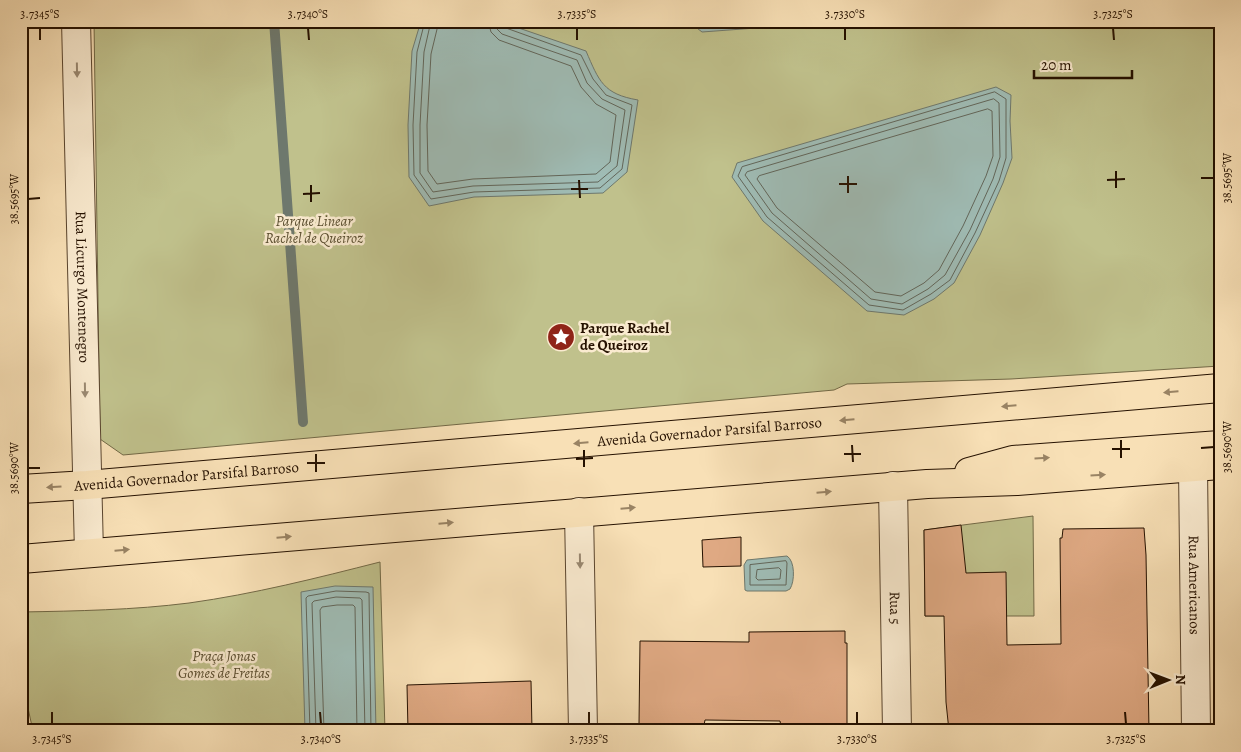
<svg xmlns="http://www.w3.org/2000/svg" width="1241" height="752" font-family="Alegreya,serif">
<style>
.green{fill:#c0c18c;stroke:#726946}
.water{fill:#9fbcb5;stroke:#6e786d}
.lines{fill:none;stroke-linecap:round;stroke-linejoin:round}
.shore{stroke:#62665a;stroke-width:1}
.stream{stroke:#6e786d;stroke-width:10}
.building{fill:#dfa983;stroke:#251100}
.minor-casing{stroke:#5a452e;stroke-width:30}
.major-casing{stroke:#251100;stroke-width:30}
.minor{stroke:#faebd0;stroke-width:28}
.major{stroke:#f8e0b6;stroke-width:28}
.oneway{fill:#9a8972}
.oneway2{fill:#998364}
.ticks{fill:none;stroke:#251100;stroke-width:2}
.labels{text-anchor:middle;stroke-width:5;stroke-linejoin:round;paint-order:stroke}
.park-label{font-size:15px;font-style:italic;fill:#5b4f31;stroke:#faebd0}
.street-label{font-size:15px;fill:#251100;stroke:#faebd0}
.poi-label{font-size:15px;font-weight:bold;fill:#251100;stroke:#faebd0;text-anchor:start}
.neatline{fill:none;stroke:#251100;stroke-width:2}
.ticks-label{font-size:12px;text-anchor:middle;fill:#251100}
</style>
<rect width="100%" height="100%" fill="#f8e0b6"/>
<filter id="stains"><feTurbulence type="fractalNoise" baseFrequency=".004" numOctaves="4"/><feColorMatrix values="0 0 0 0 .2 0 0 0 0 .09 0 0 0 0 .02 0 0 0 .5 -.17"/></filter>
<radialGradient id="worn" r=".72"><stop offset=".6" stop-color="#630" stop-opacity="0"/><stop offset="1" stop-color="#630" stop-opacity=".3"/></radialGradient>
<g class="green">
<path d="M94,21H1220V366L1011,379L847,384L834,390L123,455L100,439Z"/>
<path d="M1033,516L1034,616H925L924,530Z"/>
<path d="M380,562L385,731H33L21,676V612C77,611 134,610 189,603C254,594 317,578 380,562Z"/>
</g>
<g class="water">
<path d="M421,21L507,24L586,51C599,81 603,94 638,100L627,172L603,193L474,197L429,206L409,177L408,125L412,51Z"/>
<path d="M688,21H787L783,26L702,32Z"/>
<path d="M996,87L1011,95L1010,121L1012,158L1003,183L980,235L954,283L934,299L904,315L867,311L763,221L732,177L737,163Z"/>
<path d="M787,556C795,561 795,581 790,589L786,591H747L745,590L744,565L747,560Z"/>
<path d="M335,586L373,587L376,731H305L301,592Z"/>
</g>
<g class="lines">
<g class="shore">
<path d="M425,21L417,52L413,125L414,175L431,199L474,192L600,188L622,169L632,105L606,95L593,79L581,55L506,28L503,26L502,21"/>
<path d="M431,21L424,52L420,125V173L433,192L473,186L598,182L617,166L625,110L602,99L587,83L577,60L502,34L497,29L496,21"/>
<path d="M439,21L431,54L427,125L428,171L437,184L473,179L596,174L610,162L616,115L596,104L581,87L571,66L499,40L491,32L488,21"/>
<path d="M697,21L704,26L781,21"/>
<path d="M995,92L1006,99V158L999,181L975,233L950,280L931,294L903,310L869,305L767,217L738,176L742,167Z"/>
<path d="M994,99L999,103L1000,157L993,179L970,230L945,275L928,289L902,304L871,299L772,213L745,175L747,172Z"/>
<path d="M988,109L992,111L993,156L986,176L963,226L939,270L924,283L901,296L875,292L777,208L757,179L759,176Z"/>
<path d="M786,561L787,563L786,585H750V565Z"/>
<path d="M779,568L781,570L780,579L758,580L756,578L757,570Z"/>
<path d="M310,731L306,598L308,596L336,591L366,592L369,593L371,731"/>
<path d="M316,731L312,603L314,601L336,597L360,598L362,600L365,731"/>
<path d="M324,731L320,610L322,607L337,605H353L355,607L357,731"/>
</g>
<path class="stream" d="M274,21L303,422"/>
</g>
<g class="building">
<path d="M961,525L966,573L1006,572L1007,645L1061,644L1060,538H1062L1063,529L1144,528L1146,555L1149,731H949L946,702L944,616H925L924,530Z"/>
<path d="M741,537V566L703,567L702,540Z"/>
<path d="M845,631V643H847V726H781L780,721L705,720L704,725L639,724L640,641L749,642V632Z"/>
<path d="M531,681L532,731H408L407,685Z"/>
</g>
<g class="lines">
<g class="minor-casing">
<g id="minor">
<path id="s1" d="M76,21L89,553"/>
<path id="s2" d="M1193,467L1196,731"/>
<path id="s3" d="M893,486L897,731"/>
<path d="M579,512L583,731"/>
</g>
</g>
<g class="major-casing">
<g id="major">
<path d="M969,472L1013,460L1220,445"/>
<path id="s4" d="M21,489L87,485L1220,388"/>
<path d="M21,559L927,484L1017,481L1220,465"/>
</g>
</g>
<use href="#minor" class="minor"/>
<use href="#major" class="major"/>
</g>
<defs><path id="oneway-solid" d="M-6-.8H1V-3.2L6.5 0L1 3.2V.8H-6Z" transform="scale(1.25)"/></defs>
<g class="oneway">
<use href="#oneway-solid" transform="translate(77 70) rotate(89)"/>
<use href="#oneway-solid" transform="translate(85 390) rotate(89)"/>
<use href="#oneway-solid" transform="translate(580 561) rotate(89)"/>
</g>
<g class="oneway2">
<use href="#oneway-solid" transform="translate(1171 392) rotate(175)"/>
<use href="#oneway-solid" transform="translate(1009 406) rotate(175)"/>
<use href="#oneway-solid" transform="translate(847 420) rotate(175)"/>
<use href="#oneway-solid" transform="translate(581 443) rotate(175)"/>
<use href="#oneway-solid" transform="translate(1042 458) rotate(-4)"/>
<use href="#oneway-solid" transform="translate(1098 475) rotate(-4)"/>
<use href="#oneway-solid" transform="translate(54 487) rotate(176)"/>
<use href="#oneway-solid" transform="translate(824 492) rotate(-5)"/>
<use href="#oneway-solid" transform="translate(628 508) rotate(-5)"/>
<use href="#oneway-solid" transform="translate(446 523) rotate(-5)"/>
<use href="#oneway-solid" transform="translate(284 537) rotate(-5)"/>
<use href="#oneway-solid" transform="translate(122 550) rotate(-5)"/>
</g>
<path class="ticks" d="M40,28V40M308,28L309,40M577,28V40M845,28V40M1113,28L1114,40M1116,171V188M848,176V193M1201,178H1214M579,180L580,198M1107,180L1125,179M839,184H857M311,185V202M571,189H588M303,194L320,193M28,199L40,198M1121,440V458M852,445L853,462M1201,448L1214,447M1112,449H1130M584,450V467M316,454V472M844,454H861M576,459L593,458M307,463H325M28,468H40M52,712V724M320,712L321,724M589,712V724M857,712V724M1125,712L1126,724"/>
<defs>
<g id="sight-disc" transform="scale(1.4375)"><circle r="9.5" fill="#8f2418" stroke="#faebd0"/><path d="M0-6L1.8-2.2L6-1.7L2.9 1.2L3.7 5.4L0 3.3L-3.7 5.4L-2.9 1.2L-6-1.7L-1.8-2.2Z" fill="#fff"/></g>
</defs>
<g fill-rule="evenodd">
<use href="#sight-disc" x="561" y="337"/>
</g>
<g class="labels">
<g class="park-label">
<text x="314" y="226">Parque Linear<tspan x="314" dy="17">Rachel de Queiroz</tspan></text>
<text x="224" y="661">Praça Jonas<tspan x="224" dy="17">Gomes de Freitas</tspan></text>
</g>
<g class="street-label">
<text dy="5" stroke="none"><textPath href="#s1" startOffset="266">Rua Licurgo Montenegro</textPath></text>
<text dy="5" stroke="none"><textPath href="#s4" startOffset="691">Avenida Governador Parsifal Barroso</textPath></text>
<text dy="5" stroke="none"><textPath href="#s4" startOffset="166">Avenida Governador Parsifal Barroso</textPath></text>
<text dy="5" stroke="none"><textPath href="#s2" startOffset="118">Rua Americanos</textPath></text>
<text dy="5" stroke="none"><textPath href="#s3" startOffset="122">Rua 5</textPath></text>
</g>
<g class="poi-label">
<text x="580" y="333">Parque Rachel<tspan x="580" dy="17">de Queiroz</tspan></text>
</g>
</g>
<rect width="1241" height="752" fill="none" stroke="#f8e0b6" stroke-width="55"/>
<g transform="translate(1168 680) rotate(89)" stroke="#faebd0" stroke-width="4" paint-order="stroke">
<path d="M0-4L9 19L0 12L-9 19Z" fill="#251100"/>
<text y="-8" font-size="14" font-weight="bold" text-anchor="middle" fill="#251100">N</text>
</g>
<path d="M1034 70v8h98v-8" fill="none" stroke="#251100" stroke-width="2.5"/>
<text x="1041" y="70" font-size="15" fill="#251100" stroke="#faebd0" stroke-width="4" paint-order="stroke">20 m</text>
<rect x="28" y="28" width="1186" height="696" class="neatline"/>
<g class="ticks-label">
<text x="40" y="18">3.7345°S</text>
<text x="308" y="18">3.7340°S</text>
<text x="577" y="18">3.7335°S</text>
<text x="845" y="18">3.7330°S</text>
<text x="1113" y="18">3.7325°S</text>
<text transform="translate(1227 178) rotate(-90)" y="4">38.5695°W</text>
<text transform="translate(14 199) rotate(-90)" y="4">38.5695°W</text>
<text transform="translate(1227 447) rotate(-90)" y="4">38.5690°W</text>
<text transform="translate(14 468) rotate(-90)" y="4">38.5690°W</text>
<text x="52" y="743">3.7345°S</text>
<text x="321" y="743">3.7340°S</text>
<text x="589" y="743">3.7335°S</text>
<text x="857" y="743">3.7330°S</text>
<text x="1126" y="743">3.7325°S</text>
</g>
<rect width="100%" height="100%" filter="url(#stains)"/>
<rect width="100%" height="100%" fill="url(#worn)"/>
</svg>
